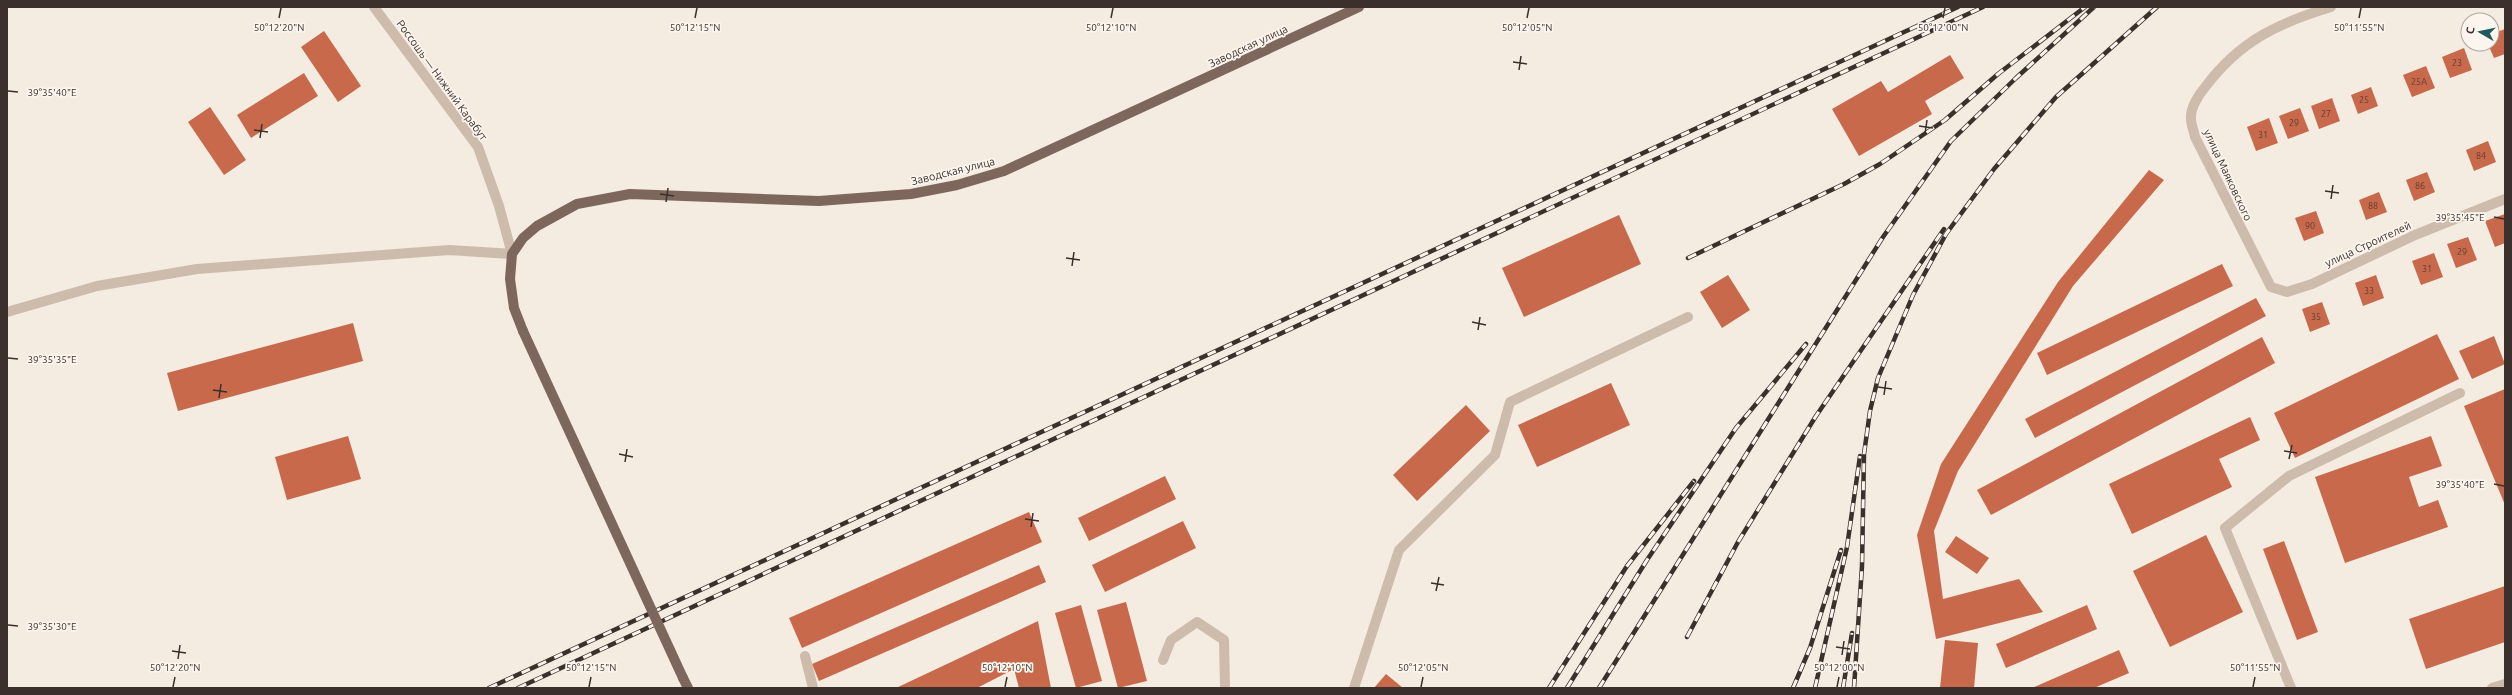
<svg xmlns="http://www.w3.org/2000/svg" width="2512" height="695" font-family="Ubuntu,sans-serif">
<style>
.building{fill:#c8694b}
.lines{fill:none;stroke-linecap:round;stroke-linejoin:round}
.minor{stroke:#cdbbac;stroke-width:10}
.major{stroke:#7d675c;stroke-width:10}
.rail-casing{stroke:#3b302b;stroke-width:4.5}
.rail{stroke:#fbf5ee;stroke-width:3;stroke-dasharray:9;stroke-linecap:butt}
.major-bridge{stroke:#7d675c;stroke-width:10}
.ticks{fill:none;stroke:#3b302b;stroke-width:1.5}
.labels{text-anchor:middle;stroke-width:3.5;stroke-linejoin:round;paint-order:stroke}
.number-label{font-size:9px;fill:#5e3e33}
.street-label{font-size:11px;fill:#3b302b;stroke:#fbf5ee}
.ticks-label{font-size:10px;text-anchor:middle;fill:#3b302b;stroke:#fbf5ee;stroke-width:3.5;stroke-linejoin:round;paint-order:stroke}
</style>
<rect width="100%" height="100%" fill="#f4ebe1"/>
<g class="building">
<path d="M2505,29V54L2494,58L2488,44H2492V34Z"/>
<path d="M324,31L361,86L338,102L301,47Z"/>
<path d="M2464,48L2472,70L2450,78L2442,57Z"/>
<path d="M1950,55L1964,78L1925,101L1932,114L1859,156L1832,109L1881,81L1888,92Z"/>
<path d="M2426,66L2435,88L2412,97L2403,75Z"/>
<path d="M304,73L318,96L251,138L237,115Z"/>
<path d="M2371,87L2378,106L2358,114L2351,95Z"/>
<path d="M2332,98L2340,121L2319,129L2311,106Z"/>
<path d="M210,107L246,160L224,175L188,122Z"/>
<path d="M2300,108L2309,131L2288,139L2279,116Z"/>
<path d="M2269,118L2278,143L2256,151L2247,127Z"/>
<path d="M2488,141L2496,162L2474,171L2466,150Z"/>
<path d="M2149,170L2164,180L2073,286L1958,471L1934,531L1943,599L2019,579L2043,612L1936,639L1917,535L1941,464L2058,282Z"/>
<path d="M2427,172L2435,192L2414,201L2406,180Z"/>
<path d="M2379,192L2387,212L2366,220L2359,200Z"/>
<path d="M2316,211L2324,233L2304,241L2295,218Z"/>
<path d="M2505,214V243L2495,247L2485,221Z"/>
<path d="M1619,215L1641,264L1524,317L1502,268Z"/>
<path d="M2468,237L2477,260L2456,268L2447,244Z"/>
<path d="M2434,253L2443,277L2421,285L2412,261Z"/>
<path d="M2222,264L2233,286L2047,375L2037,353Z"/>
<path d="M1728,275L1750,310L1722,328L1700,292Z"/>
<path d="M2376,275L2384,298L2363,306L2355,283Z"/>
<path d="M2256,298L2266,316L2035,438L2025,419Z"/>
<path d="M2322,302L2330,324L2310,332L2302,309Z"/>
<path d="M353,323L363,361L178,411L167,373Z"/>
<path d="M2437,334L2459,379L2295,458L2274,413Z"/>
<path d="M2494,336L2505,364L2472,379L2459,351Z"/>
<path d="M2262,337L2275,363L1991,515L1977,490Z"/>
<path d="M1611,383L1630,425L1537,467L1518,425Z"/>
<path d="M2505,389V505L2464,406Z"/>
<path d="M1466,405L1490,431L1417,501L1393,475Z"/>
<path d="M2250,417L2260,440L2219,459L2232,487L2132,534L2109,484Z"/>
<path d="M348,436L361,479L287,500L275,457Z"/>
<path d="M2431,436L2442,466L2409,477L2419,507L2438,500L2448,527L2345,563L2315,477Z"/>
<path d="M1165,476L1176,499L1089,541L1078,518Z"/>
<path d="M1029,512L1042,542L802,648L789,618Z"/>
<path d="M1183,521L1196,548L1105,592L1092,565Z"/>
<path d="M2206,535L2243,612L2170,647L2133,571Z"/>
<path d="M1956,536L1989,558L1977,574L1945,552Z"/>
<path d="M2284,541L2318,632L2297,640L2263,549Z"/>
<path d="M1039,565L1046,582L819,681L812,664Z"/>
<path d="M2505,586V642L2426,669L2409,619Z"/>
<path d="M1126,602L1147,681L1118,688L1097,610Z"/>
<path d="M1081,605L1102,681L1076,688L1055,613Z"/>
<path d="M2087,605L2097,629L2006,668L1996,644Z"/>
<path d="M1038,621L1051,688H1019L1014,669L977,688H896Z"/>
<path d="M1945,640L1978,643L1974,688H1940Z"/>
<path d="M2119,650L2129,673L2094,688H2032Z"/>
<path d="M1386,674L1403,688H1374Z"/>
</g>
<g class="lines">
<g class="minor">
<path d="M2331,7C2278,23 2240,41 2206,86C2199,94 2190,108 2191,119C2191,125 2194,131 2195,137L2271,287L2287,292L2312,284L2415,235L2505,199"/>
<path d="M7,312L97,286L197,269L449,250L512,254L499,206L478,147L374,7"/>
<path d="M805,656L813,688"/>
<path d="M1163,660L1171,640L1197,622L1224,640L1225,688"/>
<path d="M1354,688L1399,550L1495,455L1510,402L1688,317"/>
<path d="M2291,688L2225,528L2289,476L2460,393"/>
<path d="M2492,688L2505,684"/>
</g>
<g class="major">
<path d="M523,331L514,308L510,279L512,254L523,238L537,226L577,204L630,194L819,201L911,194L957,185L1004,171L1359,7"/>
<path d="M683,678L688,688"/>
</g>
<g class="rail-casing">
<g id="rail">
<path d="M1688,258L1844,184L1880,164L1945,120L1998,74L2085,7"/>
<path d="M1687,637L1738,542L1816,416L1944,229"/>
<path d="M489,688L1958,7"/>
<path d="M518,688L1983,7"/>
<path d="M1549,688L1627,566L1694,481"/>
<path d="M1567,688L1647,560L1736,428L1806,344"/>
<path d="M1599,688L1883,237L1951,141L2016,78L2094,7"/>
<path d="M1793,688L1810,648L1841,550"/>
<path d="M1815,688L1847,547L1860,456"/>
<path d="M1843,688L1852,633"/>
<path d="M1854,688L1862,566L1864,454L1870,411L1878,378L1913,295L1946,234L1994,169L2056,97L2157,7"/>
</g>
</g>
<use href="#rail" class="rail"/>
<path class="major-bridge" d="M523,331L683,678"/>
</g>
<path class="ticks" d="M279,18L281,8M695,18L697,8M1111,18L1113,8M1527,18L1529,8M1943,18L1945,8M2359,18L2361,8M1513,62L1527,64M1519,70L1521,56M8,91L18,92M1919,126L1933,128M254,130L268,132M1925,134L1927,120M260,138L262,124M2325,191L2339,193M660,194L674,196M2331,199L2333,185M666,202L668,188M2494,217L2504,219M1066,258L1080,260M1072,266L1074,252M1472,322L1486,325M1478,330L1480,317M8,358L18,359M1878,387L1892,389M213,390L227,392M1884,395L1886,381M219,398L221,384M2284,451L2297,453M619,454L633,457M2289,459L2292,445M625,462L627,449M2494,484L2504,486M1025,519L1039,521M1031,527L1033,513M1431,583L1444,585M1436,591L1439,577M8,625L18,626M1836,647L1850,649M172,651L186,653M1842,655L1844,641M178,659L180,645M173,687L175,677M589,687L591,677M1005,687L1007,677M1421,687L1423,677M1837,687L1839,677M2253,687L2255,677"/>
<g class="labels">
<g class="number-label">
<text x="2457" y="66">23</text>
<text x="2419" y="85">25А</text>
<text x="2364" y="103">25</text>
<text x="2326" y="117">27</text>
<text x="2294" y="126">29</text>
<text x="2263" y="138">31</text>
<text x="2481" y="159">84</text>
<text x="2420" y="189">86</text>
<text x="2373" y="209">88</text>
<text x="2310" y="229">90</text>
<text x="2462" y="255">29</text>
<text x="2427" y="272">31</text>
<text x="2369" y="294">33</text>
<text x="2316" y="320">35</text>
</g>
<g class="street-label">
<text transform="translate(1248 46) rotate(-25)" y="4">Заводская улица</text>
<text transform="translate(442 80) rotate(54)" y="4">Россошь — Нижний Карабут</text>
<text transform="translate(953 171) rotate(-14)" y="4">Заводская улица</text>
<text transform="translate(2228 175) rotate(65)" y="4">улица Маяковского</text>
<text transform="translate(2368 244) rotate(-25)" y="4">улица Строителей</text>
</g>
</g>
<g class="ticks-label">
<text x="279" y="31">50°12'20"N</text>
<text x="695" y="31">50°12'15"N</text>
<text x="1111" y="31">50°12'10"N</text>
<text x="1527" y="31">50°12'05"N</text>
<text x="1943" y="31">50°12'00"N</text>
<text x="2359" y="31">50°11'55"N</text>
<text x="52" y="96">39°35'40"E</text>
<text x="2460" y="221">39°35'45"E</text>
<text x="52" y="363">39°35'35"E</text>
<text x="2460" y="488">39°35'40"E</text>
<text x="52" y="630">39°35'30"E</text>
<text x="175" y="671">50°12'20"N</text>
<text x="591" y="671">50°12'15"N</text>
<text x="1007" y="671">50°12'10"N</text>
<text x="1423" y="671">50°12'05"N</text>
<text x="1839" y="671">50°12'00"N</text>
<text x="2255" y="671">50°11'55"N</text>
</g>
<rect width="2512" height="695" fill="none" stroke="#3b302b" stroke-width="16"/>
<g transform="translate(2480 32) rotate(279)"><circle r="19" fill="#fbf5ee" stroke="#aea6a0"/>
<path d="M0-3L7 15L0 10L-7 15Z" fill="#1f5a5e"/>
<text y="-6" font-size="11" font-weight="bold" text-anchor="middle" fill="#3b302b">С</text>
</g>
</svg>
